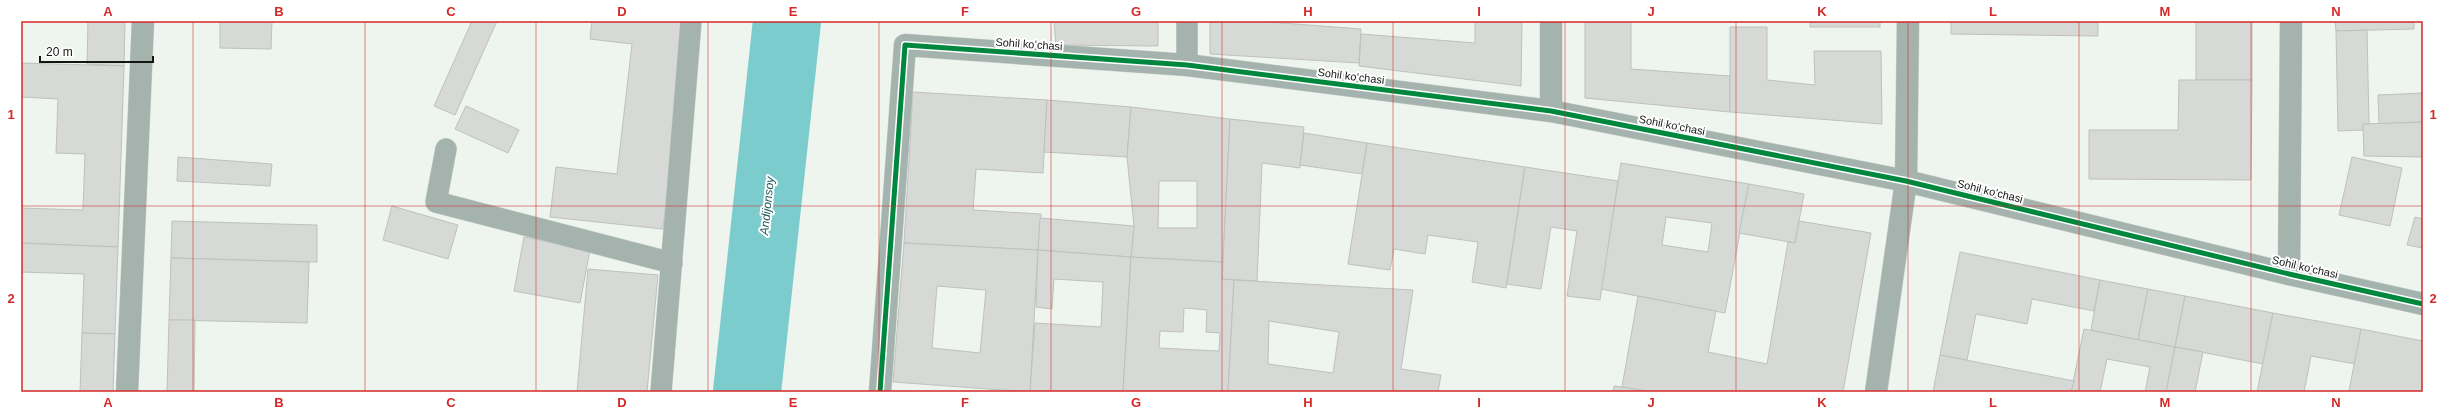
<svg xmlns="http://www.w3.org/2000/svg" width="2444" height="413" font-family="Helvetica,sans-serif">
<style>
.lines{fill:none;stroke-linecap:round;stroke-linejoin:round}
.river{stroke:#7dcccd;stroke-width:68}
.building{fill:#d6d9d5;stroke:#bec1bd;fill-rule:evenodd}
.service-casing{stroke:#ccd0cc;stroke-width:22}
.minor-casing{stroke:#ccd0cc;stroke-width:23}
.service{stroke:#a5b3ae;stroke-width:21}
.minor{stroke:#a5b3ae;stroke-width:22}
.cycleway-casing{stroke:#fff;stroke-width:8}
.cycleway{stroke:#00873e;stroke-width:5}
.grid{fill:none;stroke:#d62828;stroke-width:1;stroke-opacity:0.55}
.labels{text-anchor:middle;stroke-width:4;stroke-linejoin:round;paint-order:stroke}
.street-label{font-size:11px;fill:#131613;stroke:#fff}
.water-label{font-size:12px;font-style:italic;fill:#1a585b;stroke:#fff}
.neatline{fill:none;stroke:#d62828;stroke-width:1.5}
.grid-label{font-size:13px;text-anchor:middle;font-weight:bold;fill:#d62828}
</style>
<rect width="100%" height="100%" fill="#eef4ee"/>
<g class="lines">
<path class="river" d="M747,392L787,21"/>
</g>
<g class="building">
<path d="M88,21H125L124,66L87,64Z"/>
<path d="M220,21H272L271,49L220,48Z"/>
<path d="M472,21H497L455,115L434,106Z"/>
<path d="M592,21H687L663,229L550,217L556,167L617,174L632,44L590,39Z"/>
<path d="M1054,21H1158V46L1056,45Z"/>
<path d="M1210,21H1256L1361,29L1359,63L1210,54Z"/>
<path d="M1475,21H1522L1521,86L1359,66L1361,34L1475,43Z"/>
<path d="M1585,21H1631V69L1730,76V112L1585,98Z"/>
<rect x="1810" y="21" width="70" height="6"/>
<path d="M1951,21H2098V36L1951,34Z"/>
<rect x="2196" y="21" width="56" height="59"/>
<path d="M2335,21H2414V29L2336,31Z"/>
<path d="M1730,27H1767V80L1815,85L1814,51H1881L1882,124L1730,112Z"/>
<path d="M2367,30L2369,124H2363V130L2338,131L2336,31Z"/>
<path d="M21,63L124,66L118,247L21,243V208L83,210L85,154L56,153L58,99L21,97Z"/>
<path d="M2179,80H2252L2251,180L2089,179V130H2178Z"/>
<path d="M913,92L1047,100L1043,173L976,169L973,210L1041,214L1038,250L904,243Z"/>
<path d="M2423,93V122L2379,124L2378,95Z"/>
<path d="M1047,100L1131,107L1127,157L1044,152Z"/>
<path d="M466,106L519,130L508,153L455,129Z"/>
<path d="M1131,107L1230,119L1223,262L1131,257L1134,226L1127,157ZM1159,181H1197V228H1158Z"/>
<path d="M1230,119L1304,127L1300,168L1262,163L1257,281L1222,279Z"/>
<path d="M2423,122V157L2364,156L2363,124Z"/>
<path d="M1304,133L1367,143L1362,174L1300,165Z"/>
<path d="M1367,143L1525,167L1506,288L1472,282L1478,242L1428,235L1425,254L1394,249L1390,270L1348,264Z"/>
<path d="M178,157L272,164L270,186L177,181Z"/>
<path d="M2352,157L2402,168L2390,226L2339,215Z"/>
<path d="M1621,163L1749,184L1725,313L1601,289ZM1666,217L1712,223L1708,252L1662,245Z"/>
<path d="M1525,167L1618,181L1600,300L1567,296L1577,231L1551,227L1541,289L1507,284Z"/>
<path d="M1749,184L1804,194L1795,243L1739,233Z"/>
<path d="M392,206L458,225L448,259L383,240Z"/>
<path d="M2415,217L2423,219V248L2407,245Z"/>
<path d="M1040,218L1134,226L1131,257L1038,250Z"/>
<path d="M172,221L317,225V262L171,258Z"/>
<path d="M1799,221L1871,233L1843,392H1652L1622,387L1638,296L1716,311L1708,352L1767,364L1788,242L1795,243Z"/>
<path d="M524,237L590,250L580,303L514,291Z"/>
<path d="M21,243L118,247L115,334L82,333L84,274L21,272Z"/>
<path d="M904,243L1038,250L1030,392L893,382ZM937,286L986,290L980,353L932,348Z"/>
<path d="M1038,250L1131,257L1123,392H1030L1035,323L1101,327L1103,282L1054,279L1052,309L1036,307Z"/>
<path d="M1960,252L2100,280L2094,311L2032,299L2027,324L1976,314L1967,360L1940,355Z"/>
<path d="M1131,257L1223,262L1222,279L1234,280L1228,392H1123ZM1184,308L1207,310L1206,332L1220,333L1219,351L1159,348L1160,331L1183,332Z"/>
<path d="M171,258L309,262L307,323L169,320Z"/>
<path d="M588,269L658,275L647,392H577Z"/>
<path d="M1234,280L1413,290L1401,369L1441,375L1438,392H1228ZM1269,321L1339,332L1333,373L1268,364Z"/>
<path d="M2100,280L2148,289L2138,340L2091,330Z"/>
<path d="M2148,289L2185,296L2175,347L2138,340Z"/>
<path d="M2185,296L2273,313L2263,364L2175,347Z"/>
<path d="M2273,313L2361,329L2355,364L2311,356L2304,392H2257Z"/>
<path d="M169,320H195L194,392H167Z"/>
<path d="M2084,329L2175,347L2166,392H2145L2150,367L2107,359L2100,392H2071Z"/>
<path d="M2361,329L2423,341V392L2349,391Z"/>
<path d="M82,333L115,334L113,392H80Z"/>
<path d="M2175,347L2203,352L2195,392H2166Z"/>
<path d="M1940,355L2074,381L2071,392H1933Z"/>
<path d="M1614,386L1622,387L1652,392H1613Z"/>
</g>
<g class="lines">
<g class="service-casing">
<g id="service">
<path d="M1187,65V21"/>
<path d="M446,149L436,202L672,263"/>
<path d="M661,392L691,21"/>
</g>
</g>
<g class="minor-casing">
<g id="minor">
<path d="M1551,21V111"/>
<path d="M2289,274L2291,21"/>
<path d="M127,392L143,21"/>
<path d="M880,392L905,45L1187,65L1551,111L1906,181L2289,274L2423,304"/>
<path d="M1876,392L1906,181L1908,21"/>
</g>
</g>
<use href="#service" class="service"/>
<use href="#minor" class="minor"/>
<g class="cycleway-casing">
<path id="cycleway" d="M880,392L905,45L1187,65L1551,111L1906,181L2289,274L2423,304"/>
</g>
<use href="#cycleway" class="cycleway"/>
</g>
<path class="grid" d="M193,21V392M365,21V392M536,21V392M708,21V392M879,21V392M1051,21V392M1222,21V392M1393,21V392M1565,21V392M1736,21V392M1908,21V392M2079,21V392M2251,21V392M21,206H2423"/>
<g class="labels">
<g class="street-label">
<text transform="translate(1029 44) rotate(4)" y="4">Sohil koʻchasi</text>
<text transform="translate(1351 76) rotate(7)" y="4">Sohil koʻchasi</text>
<text transform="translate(1672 125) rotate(11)" y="4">Sohil koʻchasi</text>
<text transform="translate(1990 191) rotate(14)" y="4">Sohil koʻchasi</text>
<text transform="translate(2305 267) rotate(13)" y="4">Sohil koʻchasi</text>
</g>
<g class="water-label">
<text transform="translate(767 206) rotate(-84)" y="4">Andijonsoy</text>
</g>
</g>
<rect width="2444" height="413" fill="none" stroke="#ffffff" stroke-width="44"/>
<path d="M40 56v6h113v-6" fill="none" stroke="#131613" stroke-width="2"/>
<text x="46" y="56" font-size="12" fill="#131613" stroke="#ffffff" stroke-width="3" paint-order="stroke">20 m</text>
<rect x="22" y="22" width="2400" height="369" class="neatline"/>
<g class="grid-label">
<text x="108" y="16">A</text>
<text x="279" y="16">B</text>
<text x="451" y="16">C</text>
<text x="622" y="16">D</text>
<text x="793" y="16">E</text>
<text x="965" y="16">F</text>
<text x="1136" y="16">G</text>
<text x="1308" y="16">H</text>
<text x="1479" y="16">I</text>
<text x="1651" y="16">J</text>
<text x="1822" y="16">K</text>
<text x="1993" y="16">L</text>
<text x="2165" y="16">M</text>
<text x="2336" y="16">N</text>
<text x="11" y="119">1</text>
<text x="2433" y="119">1</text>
<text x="11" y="303">2</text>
<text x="2433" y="303">2</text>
<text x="108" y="407">A</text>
<text x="279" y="407">B</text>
<text x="451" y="407">C</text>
<text x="622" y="407">D</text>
<text x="793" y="407">E</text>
<text x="965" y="407">F</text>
<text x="1136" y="407">G</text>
<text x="1308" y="407">H</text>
<text x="1479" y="407">I</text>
<text x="1651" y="407">J</text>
<text x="1822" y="407">K</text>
<text x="1993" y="407">L</text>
<text x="2165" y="407">M</text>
<text x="2336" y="407">N</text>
</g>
</svg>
